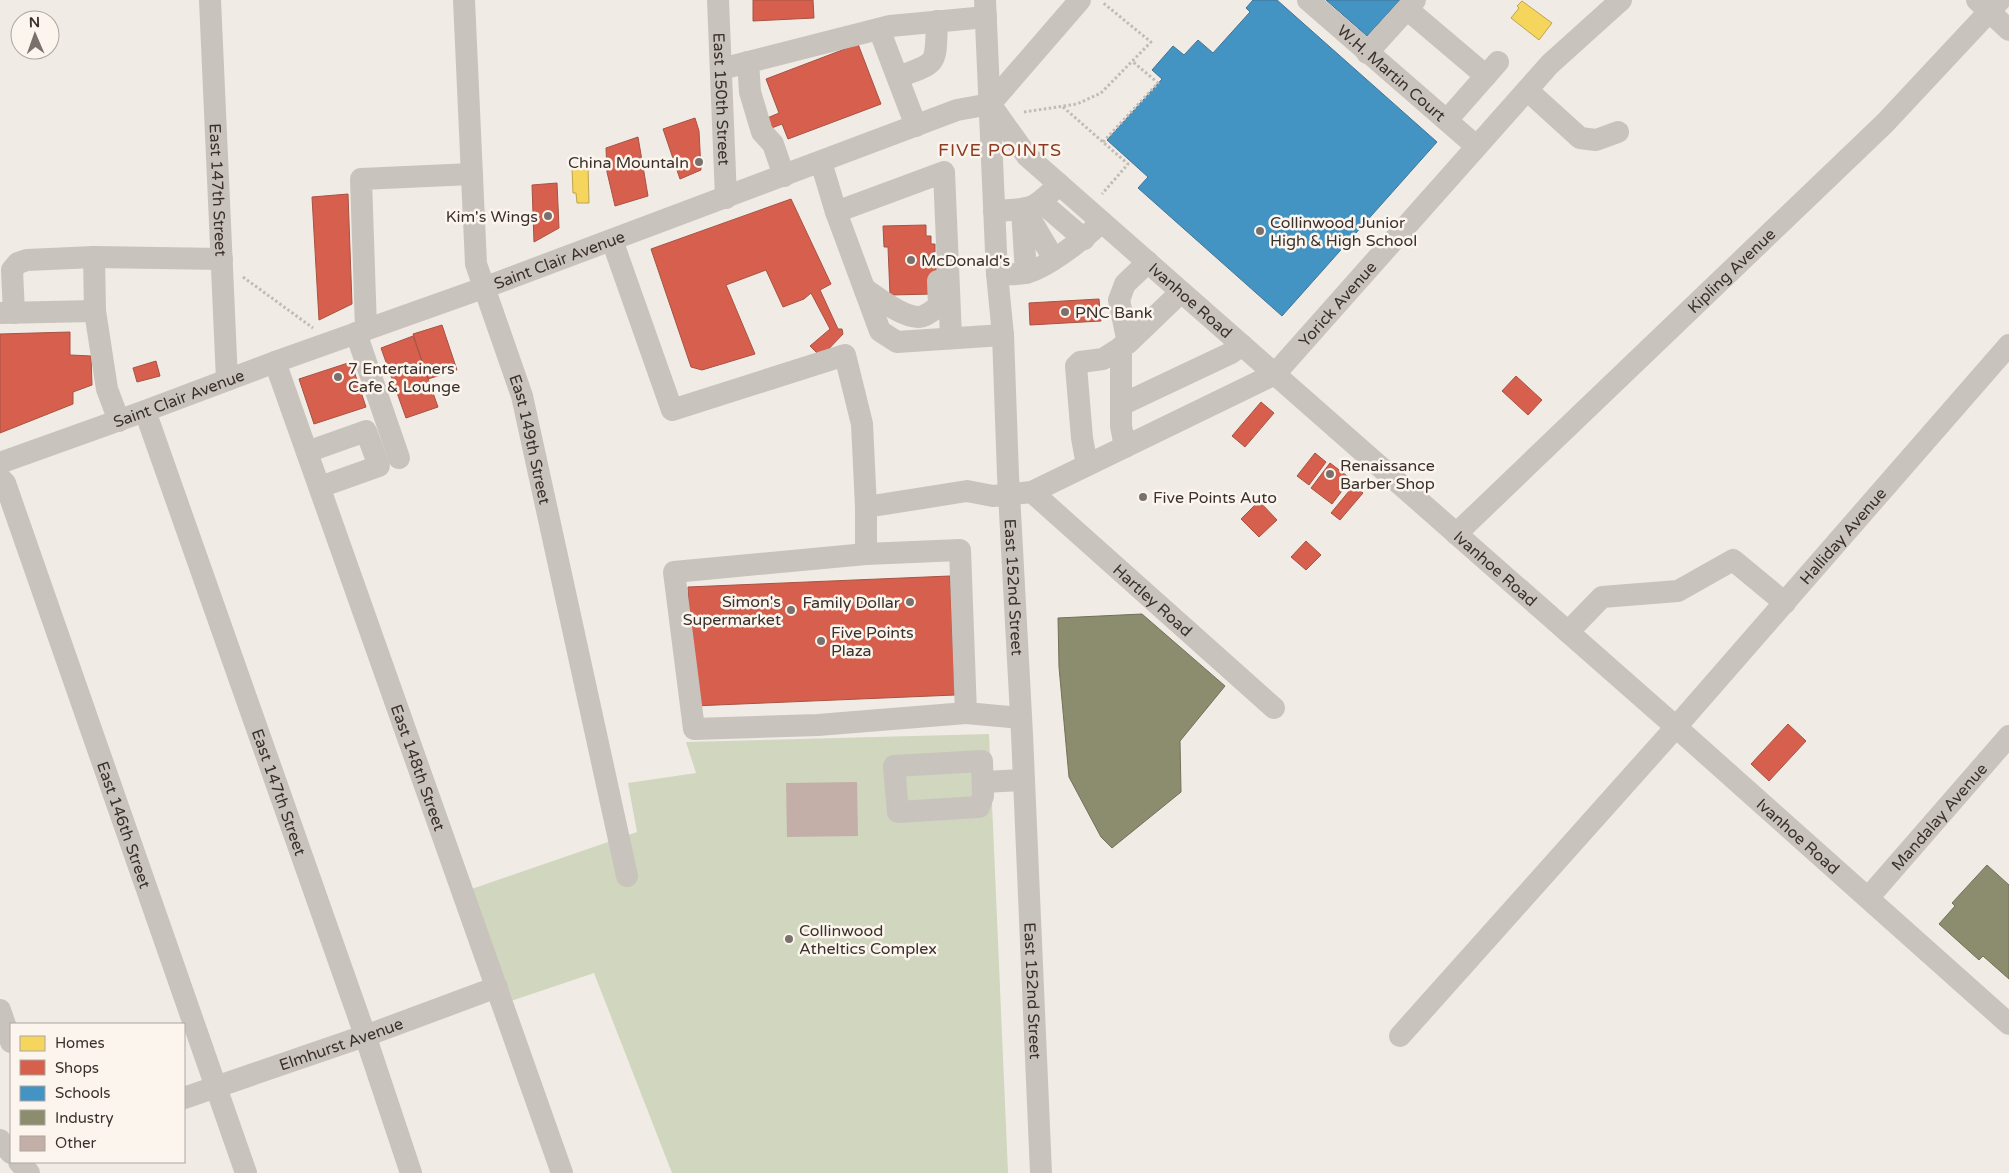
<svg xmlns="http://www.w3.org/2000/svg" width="2009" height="1173" font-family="'Varela Round',sans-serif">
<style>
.green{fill:#d1d6bf}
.homes{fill:#f6d55c;stroke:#bea44d}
.shops{fill:#d6604d;stroke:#a85243}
.schools{fill:#4393c3;stroke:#417595}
.industry{fill:#8c8c6e;stroke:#74705a}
.building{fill:#c3afa7}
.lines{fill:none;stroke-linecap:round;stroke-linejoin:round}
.path{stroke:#c2bbb6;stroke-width:3;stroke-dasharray:2.5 2.5;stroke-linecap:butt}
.minor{stroke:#c9c3be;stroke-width:22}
.poi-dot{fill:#7a716c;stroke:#fbf5ee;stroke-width:2}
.labels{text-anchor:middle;stroke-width:5;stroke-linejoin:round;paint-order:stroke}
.street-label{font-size:16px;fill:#3b302b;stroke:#fbf5ee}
.poi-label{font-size:16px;fill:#3b302b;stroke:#fbf5ee;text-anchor:start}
.neighbourhood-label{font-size:18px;letter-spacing:1px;fill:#8c3b22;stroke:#fbf5ee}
</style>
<rect width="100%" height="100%" fill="#f0ebe5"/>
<path class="green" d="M989,734L1008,1173H672L594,973L502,1004L463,892L637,832L628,783L696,773L686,742Z"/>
<g class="homes">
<path d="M1522,1L1552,23L1539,40L1511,18L1519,8L1517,6Z"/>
<path d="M572,167H588L589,203H577L576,193H573Z"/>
</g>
<g class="shops">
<path d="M753,0H813L814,18L753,21Z"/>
<path d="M858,44L881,104L788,139L782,124L769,129L765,119L779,113L766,79Z"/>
<path d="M695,118L699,131L701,170L680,179L663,129Z"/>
<path d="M638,137L648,196L615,206L607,172L606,148Z"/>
<path d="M557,183L559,228L534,242L532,185Z"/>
<path d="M348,194L352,304L319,320L312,197Z"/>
<path d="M791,199L831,284L820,290L838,329H842L843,334L821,357L810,346L830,329L811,293L804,299L783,307L766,270L726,285L755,354L702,370L691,367L651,249Z"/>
<path d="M926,225V236H931V244H935V252H933V268H936V275L933,294L890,295L888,247H884L883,226Z"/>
<path d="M1099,299L1101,321L1030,325L1029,303Z"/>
<path d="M442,325L457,370L428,379L413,334Z"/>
<path d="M70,332V355L91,356L92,385L73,392V404L0,433V334Z"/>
<path d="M413,336L438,407L406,418L381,348Z"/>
<path d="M156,361L160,376L137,382L133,368Z"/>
<path d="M351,362L366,407L314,424L299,379Z"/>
<path d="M1516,376L1542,400L1528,415L1502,391Z"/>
<path d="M1261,402L1274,413L1245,447L1232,436Z"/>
<path d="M1315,453L1326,462L1309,485L1297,476Z"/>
<path d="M1330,463L1351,479L1332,504L1311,488Z"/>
<path d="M1354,485L1363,493L1340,520L1331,513Z"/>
<path d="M1259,501L1277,520L1259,537L1241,519Z"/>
<path d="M1306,541L1321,555L1306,570L1291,557Z"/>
<path d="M950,576L955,695L693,706L688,587Z"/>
<path d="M1788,724L1806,741L1769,781L1751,764Z"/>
</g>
<g class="schools">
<path d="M1253,0H1277L1437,142L1282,316L1138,188L1148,177L1107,140L1162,79L1152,70L1173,46L1184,55L1198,40L1213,53L1250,12L1246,8Z"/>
<path d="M1326,0H1400L1367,36Z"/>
</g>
<g class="industry">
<path d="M1142,614L1225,686L1180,741L1181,792L1112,848L1101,837L1069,777L1059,667L1058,618Z"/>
<path d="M1987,865L2009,885V979L1983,956L1979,960L1939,924L1955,906L1952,903Z"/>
</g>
<path class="building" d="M857,782L858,836L787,837L786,783Z"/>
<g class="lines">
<g class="path">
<path d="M1063,107L1128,164L1102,194"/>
<path d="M1024,112L1077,104L1101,93L1151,42L1102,2"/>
<path d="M1103,142L1158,83L1132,61"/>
<path d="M243,277L313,328"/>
</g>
<g class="minor">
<path id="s1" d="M210,0L227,380"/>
<path id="s2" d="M464,0L476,264L522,396L627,876"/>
<path id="s3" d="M718,0L726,198"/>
<path id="s4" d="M985,0L997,274L1003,335L1008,475L1022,734L1041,1173"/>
<path id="s5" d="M1308,0L1476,146"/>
<path d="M1977,0L2009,30"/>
<path d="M1407,9L1486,76"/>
<path d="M879,29L916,126"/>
<path d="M1367,53L1415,0"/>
<path d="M748,62L750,92L762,132L773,144L784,176"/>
<path d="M721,69L890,26L986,17"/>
<path d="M898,77C940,62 935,65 937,21"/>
<path d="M1527,90L1580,138L1596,140L1618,132"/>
<path id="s6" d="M990,104L1027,156L1676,727L2009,1024"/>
<path d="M1447,120L1498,62"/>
<path d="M821,162L836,212L880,331L897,342L1003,335"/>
<path d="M1041,202L1084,239"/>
<path d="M1022,210L1026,273"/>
<path d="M1025,210L1054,259"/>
<path d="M994,211C1031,209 1033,211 1059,184"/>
<path d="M836,212L944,172L951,337"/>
<path id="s7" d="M612,240L672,410L845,355L862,424L866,507L967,491L993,496L1032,492L1275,374L1550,64L1621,0"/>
<path d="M997,274C1006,274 1016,275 1025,273C1045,270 1087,236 1102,222"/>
<path d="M865,289C878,298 902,317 918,317C926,317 933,310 939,306L938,281"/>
<path d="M0,313L95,311"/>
<path d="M14,313L12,270L18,263L27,260L94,257"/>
<path d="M366,329L361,179L472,174"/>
<path d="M356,333L399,458"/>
<path d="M1128,343L1181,292"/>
<path d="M1121,347V426L1125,447"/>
<path id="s8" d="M275,362L562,1173"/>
<path d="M1121,405L1231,353L1242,345"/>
<path id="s9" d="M145,411L365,1035L411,1173"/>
<path d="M119,421L107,389L95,311L94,257L222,259"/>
<path d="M307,452L366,431L379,466L320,487"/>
<path id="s10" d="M0,463L145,411L275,362L486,287L957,110L990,104L1080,0"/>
<path d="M1087,465L1082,438L1076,366L1080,362L1103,359L1128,343L1119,300L1125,284L1148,262"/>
<path id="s11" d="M0,478L5,483L246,1173"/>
<path id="s12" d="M1032,492L1274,708"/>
<path d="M866,507V554L960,550L966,713L1021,718"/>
<path id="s13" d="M1456,534L1885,123L2000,0"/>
<path d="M866,554L674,572L694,729L818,725L966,713"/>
<path d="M1568,632L1602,597L1678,591L1733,560L1785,603"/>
<path d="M982,761L983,796L979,807L898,812L894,766Z"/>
<path d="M983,782L1024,780"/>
<path id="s14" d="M1868,898L2009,736"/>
<path d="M0,1010L11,1042"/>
<path id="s15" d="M1400,1036L1676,727L2009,345"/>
<path id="s16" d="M184,1098L376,1032L497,987"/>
<path d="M0,1140L11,1153"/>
<path d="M19,1162L29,1173"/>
</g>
</g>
<g class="poi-dot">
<circle cx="699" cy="162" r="5"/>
<circle cx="548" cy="216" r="5"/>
<circle cx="1260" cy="231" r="5"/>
<circle cx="911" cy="260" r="5"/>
<circle cx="1065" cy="312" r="5"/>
<circle cx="338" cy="377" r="5"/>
<circle cx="1330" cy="474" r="5"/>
<circle cx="1143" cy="497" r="5"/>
<circle cx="910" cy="602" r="5"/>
<circle cx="791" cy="610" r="5"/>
<circle cx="821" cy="641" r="5"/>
<circle cx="789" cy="939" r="5"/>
</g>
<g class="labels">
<g class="street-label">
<text dy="6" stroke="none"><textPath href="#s5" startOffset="111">W.H. Martin Court</textPath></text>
<text dy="6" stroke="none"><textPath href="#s3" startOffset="99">East 150th Street</textPath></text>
<text dy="6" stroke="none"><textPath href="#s1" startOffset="190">East 147th Street</textPath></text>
<text dy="6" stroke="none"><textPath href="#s10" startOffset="595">Saint Clair Avenue</textPath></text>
<text dy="6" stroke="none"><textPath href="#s13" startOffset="381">Kipling Avenue</textPath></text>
<text dy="6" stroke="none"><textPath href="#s6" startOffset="282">Ivanhoe Road</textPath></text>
<text dy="6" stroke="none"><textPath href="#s7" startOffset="1048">Yorick Avenue</textPath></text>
<text dy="6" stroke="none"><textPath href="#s10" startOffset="190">Saint Clair Avenue</textPath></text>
<text dy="6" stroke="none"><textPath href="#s2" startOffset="448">East 149th Street</textPath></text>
<text dy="6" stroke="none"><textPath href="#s15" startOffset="668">Halliday Avenue</textPath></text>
<text dy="6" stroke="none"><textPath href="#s6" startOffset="688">Ivanhoe Road</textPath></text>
<text dy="6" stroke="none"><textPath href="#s4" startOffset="588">East 152nd Street</textPath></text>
<text dy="6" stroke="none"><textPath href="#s12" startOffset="162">Hartley Road</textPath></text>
<text dy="6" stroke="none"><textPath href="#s8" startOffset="430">East 148th Street</textPath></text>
<text dy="6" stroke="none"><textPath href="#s9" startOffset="404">East 147th Street</textPath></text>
<text dy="6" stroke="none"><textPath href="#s14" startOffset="108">Mandalay Avenue</textPath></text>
<text dy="6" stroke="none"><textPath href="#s11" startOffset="369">East 146th Street</textPath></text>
<text dy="6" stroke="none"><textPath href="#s6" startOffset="1092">Ivanhoe Road</textPath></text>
<text dy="6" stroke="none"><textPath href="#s4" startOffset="992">East 152nd Street</textPath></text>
<text dy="6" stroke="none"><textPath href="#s16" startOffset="166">Elmhurst Avenue</textPath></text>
</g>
<g class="poi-label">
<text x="689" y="168" text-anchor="end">China MountaIn</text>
<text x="538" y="222" text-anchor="end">Kim's Wings</text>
<text x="1270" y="228">Collinwood Junior<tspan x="1270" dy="18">High &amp; High School</tspan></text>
<text x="921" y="266">McDonald's</text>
<text x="1075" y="318">PNC Bank</text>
<text x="348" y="374">7 Entertainers<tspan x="348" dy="18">Cafe &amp; Lounge</tspan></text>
<text x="1340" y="471">Renaissance<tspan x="1340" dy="18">Barber Shop</tspan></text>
<text x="1153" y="503">Five Points Auto</text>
<text x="781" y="607" text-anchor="end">Simon's<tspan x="781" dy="18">Supermarket</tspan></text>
<text x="900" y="608" text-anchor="end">Family Dollar</text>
<text x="831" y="638">Five Points<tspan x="831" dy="18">Plaza</tspan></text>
<text x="799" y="936">Collinwood<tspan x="799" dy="18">Atheltics Complex</tspan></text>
</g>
<g class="neighbourhood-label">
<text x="1000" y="156">FIVE POINTS</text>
</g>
</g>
<rect x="10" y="1023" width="175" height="140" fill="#fbf5ee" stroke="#aea6a0"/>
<rect x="20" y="1036" width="25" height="15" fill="#f6d55c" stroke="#aea6a0"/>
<text x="55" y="1048" font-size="15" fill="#3b302b">Homes</text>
<rect x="20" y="1060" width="25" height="15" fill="#d6604d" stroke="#aea6a0"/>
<text x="55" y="1073" font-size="15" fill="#3b302b">Shops</text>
<rect x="20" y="1086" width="25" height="15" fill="#4393c3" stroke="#aea6a0"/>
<text x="55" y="1098" font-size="15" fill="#3b302b">Schools</text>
<rect x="20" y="1110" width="25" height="15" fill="#8c8c6e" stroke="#aea6a0"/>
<text x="55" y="1123" font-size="15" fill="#3b302b">Industry</text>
<rect x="20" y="1136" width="25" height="15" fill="#c3afa7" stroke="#aea6a0"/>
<text x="55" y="1148" font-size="15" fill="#3b302b">Other</text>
<g transform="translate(35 35) rotate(358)"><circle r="24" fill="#fbf5ee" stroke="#aea6a0"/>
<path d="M0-4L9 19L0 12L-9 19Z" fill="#7a716c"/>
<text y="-8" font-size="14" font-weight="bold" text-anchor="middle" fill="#3b302b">N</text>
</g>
</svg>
